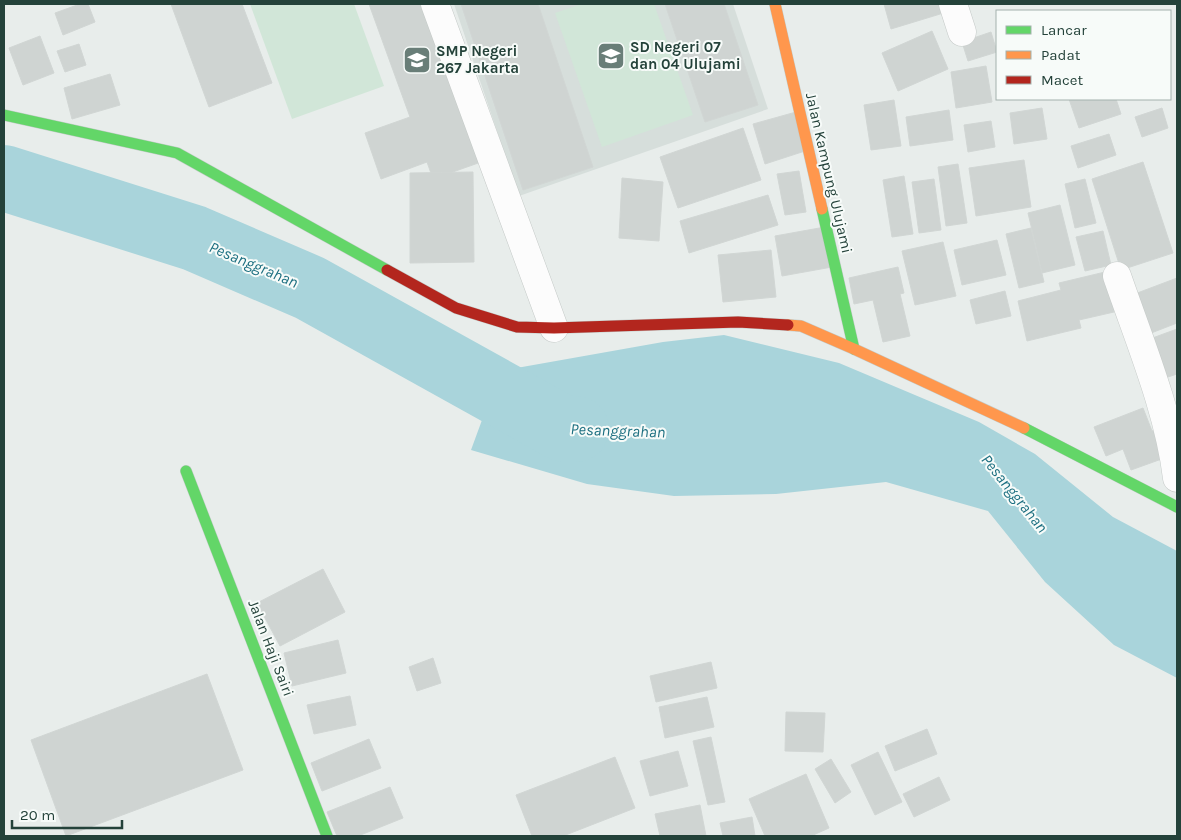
<svg xmlns="http://www.w3.org/2000/svg" width="1181" height="840" font-family="Karla,sans-serif">
<style>
.built{fill:#d6dedb}
.green{fill:#d1e6d8}
.water{fill:#a9d4db}
.lines{fill:none;stroke-linecap:round;stroke-linejoin:round}
.river{stroke:#a9d4db;stroke-width:66}
.building{fill:#cfd4d2;stroke:#d1d6d4}
.street-casing{stroke:#c5cac8;stroke-width:29}
.fast-casing{stroke:#c3cbc8;stroke-width:12}
.slow-casing{stroke:#c3cbc8;stroke-width:12}
.jam-casing{stroke:#c3cbc8;stroke-width:12}
.street{stroke:#fcfcfc;stroke-width:28}
.fast{stroke:#63d668;stroke-width:11}
.slow{stroke:#ff974d;stroke-width:11}
.jam{stroke:#b3261e;stroke-width:11}
.labels{text-anchor:middle;stroke-width:4;stroke-linejoin:round;paint-order:stroke}
.poi-label{font-size:15px;font-weight:bold;fill:#24423a;stroke:#f7fbf9;text-anchor:start}
.street-label{font-size:15px;fill:#24423a;stroke:#f7fbf9}
.water-label{font-size:16px;font-style:italic;fill:#1c6f80;stroke:#f7fbf9}
</style>
<rect width="100%" height="100%" fill="#e8edeb"/>
<path class="built" d="M454,4H733L768,109L519,196Z"/>
<g class="green">
<path d="M250,4H354L384,86L292,119Z"/>
<path d="M582,4H654L693,115L602,147L555,13Z"/>
</g>
<path class="water" d="M724,335L839,363L979,422L1035,454L1113,517L1177,551V678L1114,645L1045,582L988,511L886,482L776,494L674,496L587,484L471,450L500,371L663,342Z"/>
<g class="lines">
<path class="river" d="M4,178L194,238L310,288L564,429H576"/>
</g>
<g class="building">
<path d="M80,4H88L95,22L63,35L55,13Z"/>
<path d="M171,4H242L272,83L209,107Z"/>
<path d="M369,4H423L481,162L433,179L427,162L381,179L365,133L410,117Z"/>
<path d="M461,4H538L593,167L523,190Z"/>
<path d="M665,4H724L758,105L705,122Z"/>
<path d="M884,4H948L950,11L891,29Z"/>
<path d="M932,31L948,69L898,91L882,53Z"/>
<path d="M991,32L997,52L968,61L962,42Z"/>
<path d="M40,36L54,73L23,85L9,48Z"/>
<path d="M79,44L86,65L65,72L57,51Z"/>
<path d="M986,66L992,102L956,108L951,72Z"/>
<path d="M110,74L120,105L72,119L64,88Z"/>
<path d="M1069,99H1116L1121,114L1079,128Z"/>
<path d="M894,100L901,146L871,150L864,105Z"/>
<path d="M1042,108L1047,139L1014,144L1010,113Z"/>
<path d="M1162,108L1168,128L1142,137L1135,117Z"/>
<path d="M949,110L953,140L910,146L906,117Z"/>
<path d="M796,112L808,150L765,164L753,124Z"/>
<path d="M991,121L995,147L968,152L964,125Z"/>
<path d="M743,128L761,180L678,208L660,157Z"/>
<path d="M1109,134L1116,155L1078,168L1071,146Z"/>
<path d="M1024,160L1031,207L976,216L969,168Z"/>
<path d="M1143,162L1173,253L1121,270L1092,179Z"/>
<path d="M958,164L967,223L946,226L938,167Z"/>
<path d="M799,171L806,212L785,215L777,174Z"/>
<path d="M473,172L474,262L410,263V173Z"/>
<path d="M904,176L913,234L892,237L883,180Z"/>
<path d="M622,178L663,182L659,241L619,238Z"/>
<path d="M934,179L941,230L919,233L912,182Z"/>
<path d="M1085,179L1096,223L1075,228L1065,184Z"/>
<path d="M768,195L778,225L689,253L680,221Z"/>
<path d="M1060,205L1075,265L1042,273L1028,213Z"/>
<path d="M825,227L832,267L782,276L775,236Z"/>
<path d="M1031,228L1044,282L1019,288L1006,234Z"/>
<path d="M1103,231L1111,265L1085,271L1076,237Z"/>
<path d="M997,240L1006,275L962,285L954,250Z"/>
<path d="M943,242L956,296L915,305L902,251Z"/>
<path d="M771,250L776,297L723,302L718,255Z"/>
<path d="M898,267L904,293L900,294L910,336L883,342L873,300L854,304L849,278Z"/>
<path d="M1105,272L1114,312L1079,320L1081,328L1027,341L1018,301L1061,290L1059,283Z"/>
<path d="M1177,278V323L1146,335L1132,295Z"/>
<path d="M1005,291L1011,316L976,324L970,300Z"/>
<path d="M1177,329V374L1162,379L1147,340Z"/>
<path d="M1143,408L1152,431L1159,428L1170,456L1131,470L1123,449L1106,456L1094,427Z"/>
<path d="M323,569L345,612L280,646L257,603Z"/>
<path d="M338,640L346,673L292,686L284,653Z"/>
<path d="M433,658L441,683L417,691L409,667Z"/>
<path d="M711,662L717,688L656,702L650,676Z"/>
<path d="M207,674L243,770L66,836L31,740Z"/>
<path d="M350,696L356,725L314,734L307,705Z"/>
<path d="M707,697L714,727L665,738L659,707Z"/>
<path d="M786,712L825,713L823,752L785,751Z"/>
<path d="M927,729L937,754L895,771L885,746Z"/>
<path d="M711,737L725,802L708,805L693,741Z"/>
<path d="M369,739L381,768L322,791L311,763Z"/>
<path d="M678,751L688,786L650,796L640,761Z"/>
<path d="M878,752L902,802L875,815L851,765Z"/>
<path d="M615,757L635,808L563,836H532L516,795Z"/>
<path d="M831,759L851,792L835,803L815,769Z"/>
<path d="M806,774L829,828L811,836H765L749,799Z"/>
<path d="M939,777L950,800L914,817L903,794Z"/>
<path d="M390,787L403,818L358,836H337L327,812Z"/>
<path d="M700,805L706,836H660L655,814Z"/>
<path d="M752,817L755,836H723L720,823Z"/>
</g>
<g class="lines">
<g class="street-casing">
<g id="street">
<path d="M435,4L554,328"/>
<path d="M953,4L962,32"/>
<path d="M1117,276C1139,340 1169,411 1177,478"/>
</g>
</g>
<g class="fast-casing">
<g id="fast">
<path d="M4,115L177,153L387,270"/>
<path d="M822,209L854,349"/>
<path d="M1024,428L1177,507"/>
<path d="M186,471L327,836"/>
</g>
</g>
<g class="slow-casing">
<g id="slow">
<path d="M775,4L822,209"/>
<path d="M788,325L801,326L854,349L1024,428"/>
</g>
</g>
<g class="jam-casing">
<path id="jam" d="M387,270L456,308L517,327L554,328L738,322L788,325"/>
</g>
<use href="#street" class="street"/>
<use href="#fast" class="fast"/>
<use href="#slow" class="slow"/>
<use href="#jam" class="jam"/>
</g>
<defs>
<g id="school-square" transform="scale(1.4375)"><rect x="-9" y="-9" width="18" height="18" rx="4" fill="#697e78" stroke="#f7fbf9"/><path d="M0-5L7-2L0 1L-7-2ZM-4 1L0 2.5L4 1V4Q0 6-4 4Z" fill="#fff"/></g>
</defs>
<g fill-rule="evenodd">
<use href="#school-square" x="611" y="56"/>
<use href="#school-square" x="417" y="60"/>
</g>
<g class="labels">
<g class="poi-label">
<text x="630" y="52">SD Negeri 07<tspan x="630" dy="17">dan 04 Ulujami</tspan></text>
<text x="436" y="56">SMP Negeri<tspan x="436" dy="17">267 Jakarta</tspan></text>
</g>
<g class="street-label">
<text transform="translate(829 173) rotate(77)" y="5">Jalan Kampung Ulujami</text>
<text transform="translate(271 648) rotate(69)" y="5">Jalan Haji Sairi</text>
</g>
<g class="water-label">
<text transform="translate(254 264) rotate(23)" y="6">Pesanggrahan</text>
<text transform="translate(618 430) rotate(2)" y="6">Pesanggrahan</text>
<text transform="translate(1015 493) rotate(51)" y="6">Pesanggrahan</text>
</g>
</g>
<rect width="1181" height="840" fill="none" stroke="#24423a" stroke-width="10"/>
<rect x="996" y="10" width="175" height="90" fill="#f7fbf9" stroke="#a3b1ad"/>
<rect x="1006" y="26" width="25" height="8" fill="#63d668" stroke="#a3b1ad"/>
<text x="1041" y="35" font-size="15" fill="#24423a">Lancar</text>
<rect x="1006" y="51" width="25" height="8" fill="#ff974d" stroke="#a3b1ad"/>
<text x="1041" y="60" font-size="15" fill="#24423a">Padat</text>
<rect x="1006" y="76" width="25" height="8" fill="#b3261e" stroke="#a3b1ad"/>
<text x="1041" y="85" font-size="15" fill="#24423a">Macet</text>
<path d="M12 820v8h110v-8" fill="none" stroke="#24423a" stroke-width="2.5"/>
<text x="20" y="820" font-size="15" fill="#24423a" stroke="#f7fbf9" stroke-width="4" paint-order="stroke">20 m</text>
</svg>
